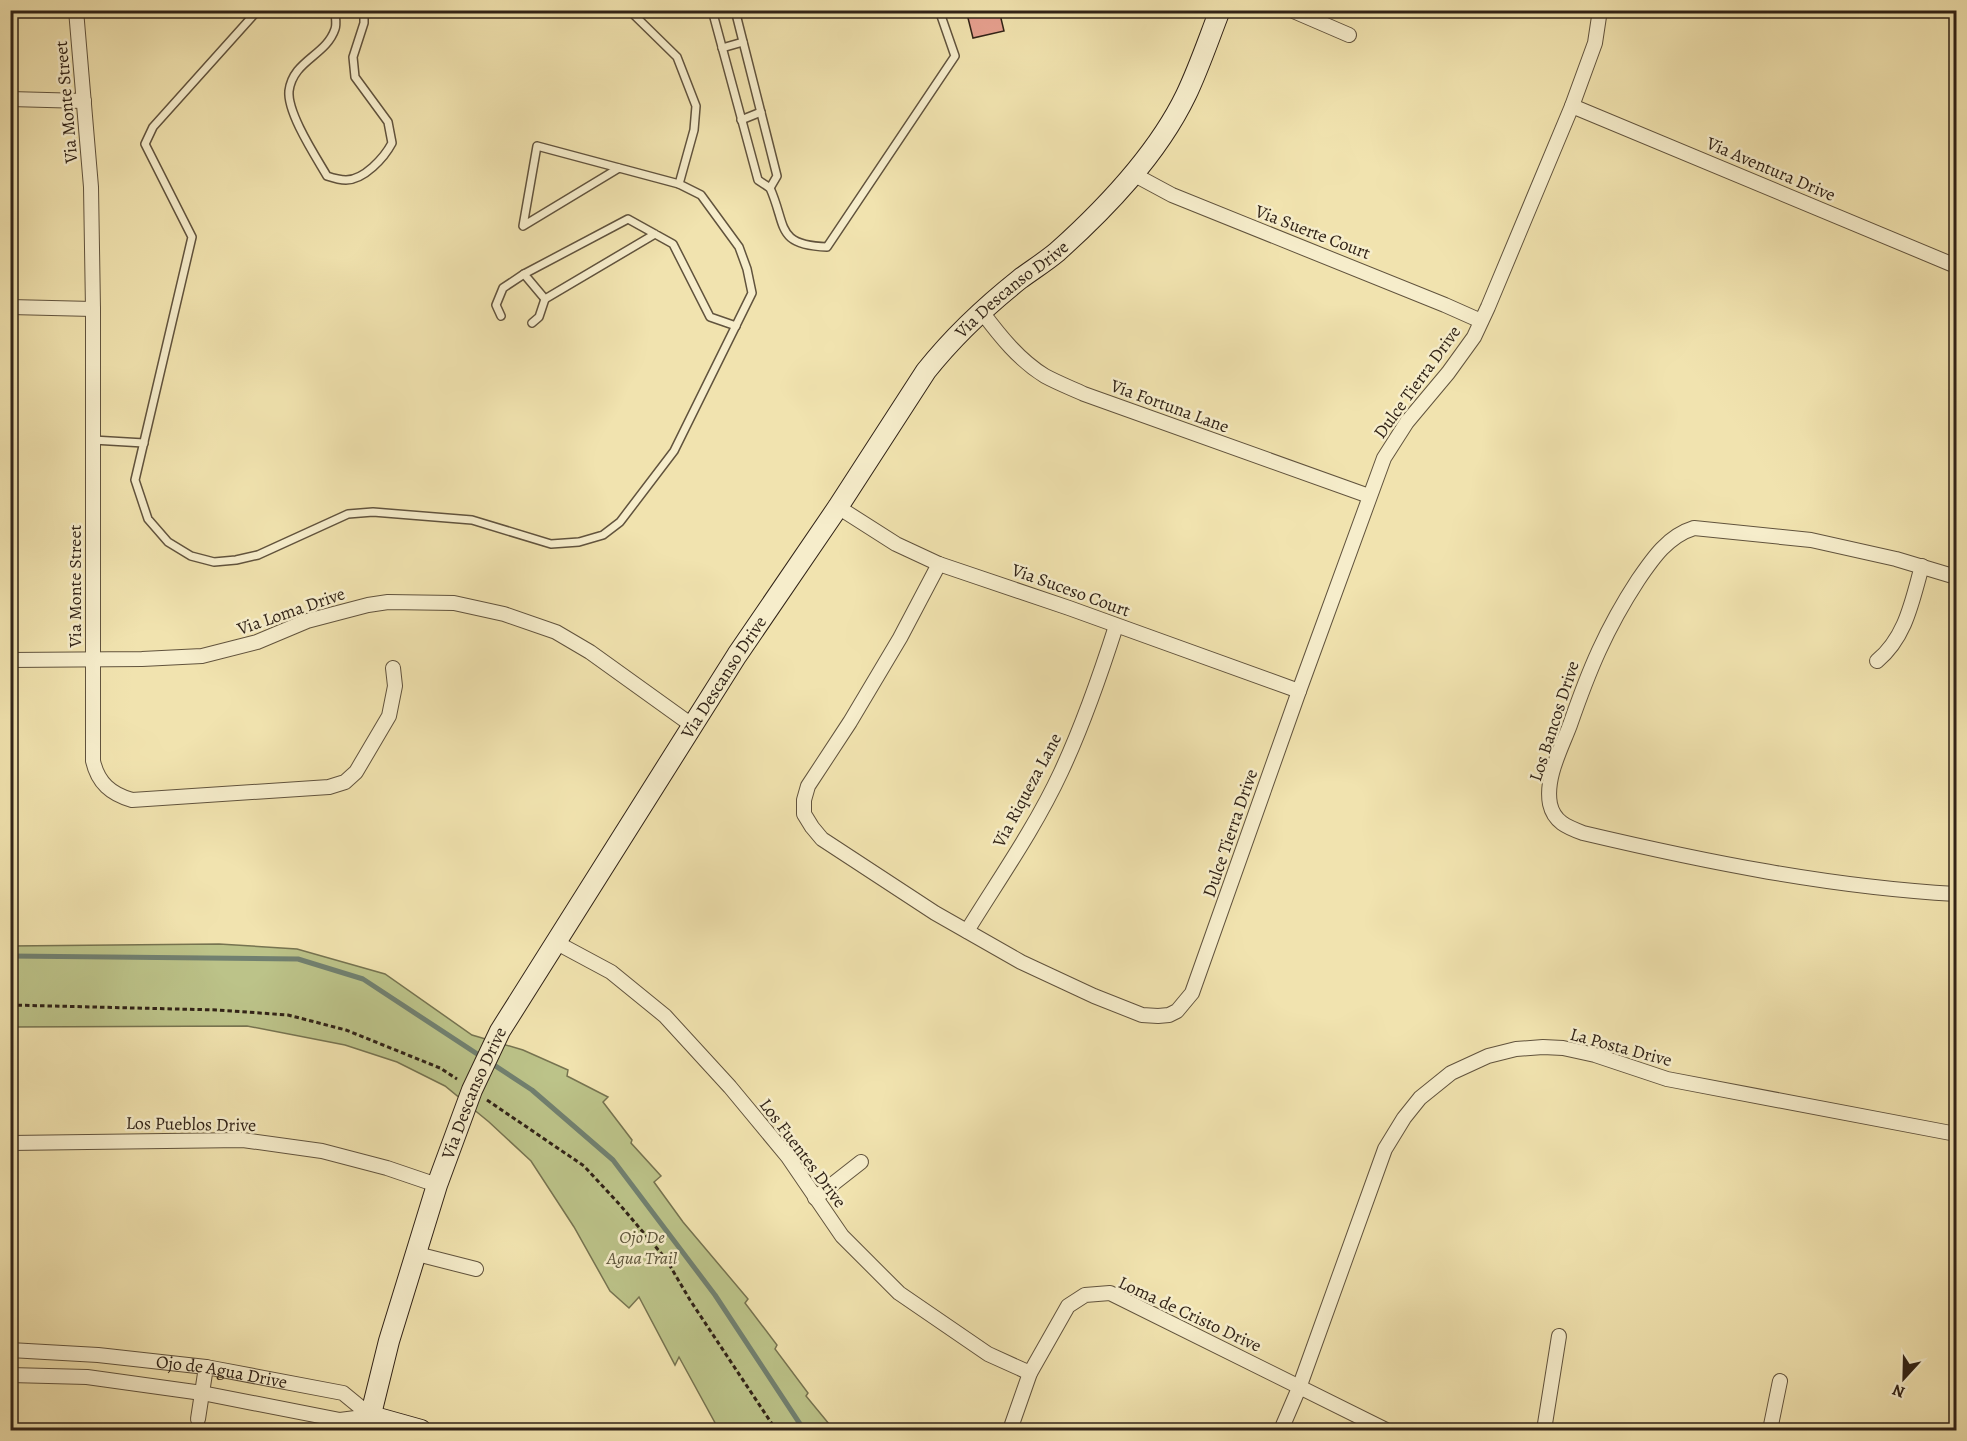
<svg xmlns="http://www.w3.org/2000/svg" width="1967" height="1441" font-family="Alegreya,serif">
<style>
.green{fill:#bcc389;stroke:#767350;stroke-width:1.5}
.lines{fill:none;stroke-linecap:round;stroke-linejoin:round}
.stream{stroke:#718070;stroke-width:5}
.building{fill:#e6a08f;stroke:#312317;stroke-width:1.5}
.lane-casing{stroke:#61533d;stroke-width:10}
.street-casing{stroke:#61533d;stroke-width:16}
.secondary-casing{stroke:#312317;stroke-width:22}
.path{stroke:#312317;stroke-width:3;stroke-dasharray:4.5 3;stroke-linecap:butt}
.lane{stroke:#f6edcb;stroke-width:7}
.street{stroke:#f6edcb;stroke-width:14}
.secondary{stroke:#f6edcb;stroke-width:20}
.labels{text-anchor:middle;stroke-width:5;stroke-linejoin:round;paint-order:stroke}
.street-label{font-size:18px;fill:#312317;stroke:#f6edcb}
.park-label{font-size:18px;font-style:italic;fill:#5b5339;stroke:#f6edcb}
</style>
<rect width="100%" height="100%" fill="#f1e3af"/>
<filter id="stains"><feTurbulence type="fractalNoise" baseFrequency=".00333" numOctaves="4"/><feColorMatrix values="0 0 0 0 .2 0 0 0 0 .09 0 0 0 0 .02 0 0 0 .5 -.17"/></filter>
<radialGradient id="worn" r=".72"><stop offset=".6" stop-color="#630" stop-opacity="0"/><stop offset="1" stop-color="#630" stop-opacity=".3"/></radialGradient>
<path class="green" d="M219,944L297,949L385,974L472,1035L523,1050L568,1070L567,1076L608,1097L603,1102L632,1140L631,1143L661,1176L654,1182L683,1222L748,1299L745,1303L777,1345L775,1349L808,1393L806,1396L834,1430H719L679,1357L675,1365L639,1297L629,1308L610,1291L574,1227L531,1161L489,1122L445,1086L397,1062L345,1045L247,1026L11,1027L10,946Z"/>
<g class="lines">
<path class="stream" d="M10,956L298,959L363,979L532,1090L613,1160L715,1295L804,1430"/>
</g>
<path class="building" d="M966,10H999L1004,31L973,38Z"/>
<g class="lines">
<g class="lane-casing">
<g id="lane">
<path d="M258,10L153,127L145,144L192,237L135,480L148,519L168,542L191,556L214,562L236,560L258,555L348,514L373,512L472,520L551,544L579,542L603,535L620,522L674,451L752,293L747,269L739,247L701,195L679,184L694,130L696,106L677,57L629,10"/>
<path d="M335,10C335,16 337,24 335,29C326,56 293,60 289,91C287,113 316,157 327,176C333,178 340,180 346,180C364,180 384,158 392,143L388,122L355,77L353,57L364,23V10"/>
<path d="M712,10L758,180L770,188C787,226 775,245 827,247L955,56L939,10"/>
<path d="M735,10L777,176L770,188"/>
<path d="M722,48L743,42"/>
<path d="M741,120L761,112"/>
<path d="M619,168L523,226L537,146L679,184"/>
<path d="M655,234L545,299L524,274L628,219L673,244L710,317L736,326"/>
<path d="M501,316L496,305L503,288L524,274"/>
<path d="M532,323L539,317L545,299"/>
<path d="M93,440L144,443"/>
</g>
</g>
<g class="street-casing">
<g id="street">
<path d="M76,10L91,187L93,309V761C98,783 111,794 132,800L329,787L345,782L356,772L389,716L395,686L393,668"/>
<path d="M1291,10L1349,35"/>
<path d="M10,99L84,101"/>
<path d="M1572,106L1956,266"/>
<path d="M1133,174L1172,195L1445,305L1481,321"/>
<path d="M10,307L93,309"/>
<path d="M982,312C1000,336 1019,360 1045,376C1058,383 1071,388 1084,394L1369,496"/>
<path d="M838,507L896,544L939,564L1069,608L1299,691"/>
<path d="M939,564L900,638L850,722L808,786L804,800V814L812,827L822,839L935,913L1021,962L1094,996L1142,1015L1158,1016L1169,1015L1177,1011L1192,993L1299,691L1384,458L1407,422L1448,373L1474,337L1488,307L1572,106L1595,43L1600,10"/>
<path d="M1956,577L1896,559L1811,540L1694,528C1668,536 1653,558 1638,580C1606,629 1589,670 1570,725C1561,749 1545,778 1550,804C1554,822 1567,827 1583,833C1706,862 1830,887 1956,894"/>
<path d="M10,660L142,659L202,656L257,642L307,621L368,605L388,602L454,603L504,614L556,632L590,652L693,726"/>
<path d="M1877,661C1906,637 1912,601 1922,566"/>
<path d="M967,931C999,879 1035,828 1061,772C1083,725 1100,676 1116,626"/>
<path d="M557,943L611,972L665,1016L730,1087L788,1157L842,1236L899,1293L988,1354L1030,1373"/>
<path d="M10,1143L243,1140L322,1151L387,1168L437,1185"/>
<path d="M815,1198L861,1162"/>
<path d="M417,1254L476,1269"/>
<path id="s1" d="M10,1350L98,1355L206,1367L343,1393L371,1416"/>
<path d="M10,1375L87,1377L202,1393L340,1420L371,1416"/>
<path d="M198,1419L206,1367"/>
<path d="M1010,1430L1030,1373L1068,1306L1085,1295L1110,1293L1386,1430"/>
<path d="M1281,1430L1299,1388L1385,1149L1404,1118L1420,1098L1451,1073L1488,1056L1516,1049L1543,1047L1563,1048L1595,1055L1667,1079L1956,1134"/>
<path d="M1544,1430L1559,1336"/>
<path d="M1770,1430L1780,1381"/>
</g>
</g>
<g class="secondary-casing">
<g id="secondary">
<path d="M371,1416L421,1430"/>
<path id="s2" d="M367,1430L389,1341L437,1185L472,1090L500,1031L737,655L838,507L926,371C953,337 986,306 1020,279C1032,270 1045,262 1057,252C1106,208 1157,155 1186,95C1199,68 1209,38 1220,10"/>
</g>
</g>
<g class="path">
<path d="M10,1005L218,1010L288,1015L346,1030L440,1068L457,1079"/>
<path d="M487,1100L584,1166L620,1205L666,1259L690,1300L776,1430"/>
</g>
<use href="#lane" class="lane"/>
<use href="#street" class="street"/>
<use href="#secondary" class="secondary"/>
</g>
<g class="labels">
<g class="street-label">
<text transform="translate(66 102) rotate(-95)" y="6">Via Monte Street</text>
<text transform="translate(1771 169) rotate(23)" y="6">Via Aventura Drive</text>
<text transform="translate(1313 232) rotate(21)" y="6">Via Suerte Court</text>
<text dy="6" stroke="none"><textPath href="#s2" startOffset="1326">Via Descanso Drive</textPath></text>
<text transform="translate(1417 382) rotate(-54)" y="6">Dulce Tierra Drive</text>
<text transform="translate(1170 406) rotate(20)" y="6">Via Fortuna Lane</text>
<text transform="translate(75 586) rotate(-90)" y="6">Via Monte Street</text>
<text transform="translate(1071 590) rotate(20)" y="6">Via Suceso Court</text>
<text transform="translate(291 611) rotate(-19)" y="6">Via Loma Drive</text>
<text dy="6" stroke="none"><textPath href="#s2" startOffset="840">Via Descanso Drive</textPath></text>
<text transform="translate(1554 721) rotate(-72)" y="6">Los Bancos Drive</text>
<text transform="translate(1027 790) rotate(-62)" y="6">Via Riqueza Lane</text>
<text transform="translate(1230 833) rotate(-71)" y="6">Dulce Tierra Drive</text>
<text transform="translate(1621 1047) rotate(15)" y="6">La Posta Drive</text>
<text dy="6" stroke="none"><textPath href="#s2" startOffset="354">Via Descanso Drive</textPath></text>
<text transform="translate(191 1124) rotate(1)" y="6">Los Pueblos Drive</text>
<text transform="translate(803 1153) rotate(53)" y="6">Los Fuentes Drive</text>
<text transform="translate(1190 1314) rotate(25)" y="6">Loma de Cristo Drive</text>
<text dy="6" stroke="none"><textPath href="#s1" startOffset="213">Ojo de Agua Drive</textPath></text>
</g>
<g class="park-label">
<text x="642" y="1243">Ojo De<tspan x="642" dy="21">Agua Trail</tspan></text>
</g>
</g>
<rect width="1967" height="1441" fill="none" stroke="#f1e3af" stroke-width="36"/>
<rect x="12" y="12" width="1943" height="1417" fill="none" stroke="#312317" stroke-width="3"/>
<rect x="18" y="18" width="1931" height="1405" fill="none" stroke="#312317" stroke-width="1.5"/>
<g transform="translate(1904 1378) rotate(202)" stroke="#f6edcb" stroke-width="4.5" paint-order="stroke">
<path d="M0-4.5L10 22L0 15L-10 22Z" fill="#312317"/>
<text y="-9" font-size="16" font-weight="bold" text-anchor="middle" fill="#312317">N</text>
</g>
<rect width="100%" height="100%" filter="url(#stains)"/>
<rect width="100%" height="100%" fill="url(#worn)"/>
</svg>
